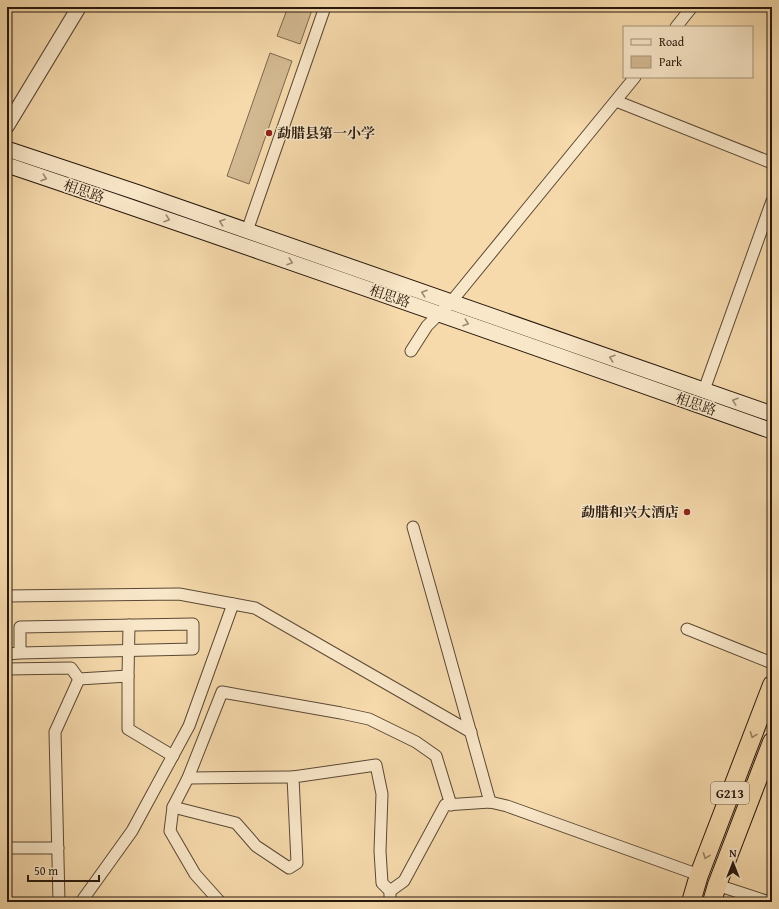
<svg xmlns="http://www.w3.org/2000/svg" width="779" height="909" font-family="'Gentium Book Plus','Noto Serif SC',serif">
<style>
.green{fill:#d3b991;stroke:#7d684e}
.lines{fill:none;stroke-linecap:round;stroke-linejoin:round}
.minor-casing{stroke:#5b4834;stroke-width:13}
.tertiary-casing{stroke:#5b4834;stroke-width:16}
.secondary-casing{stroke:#27180c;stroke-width:17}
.trunk-casing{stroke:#27180c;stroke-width:20}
.minor{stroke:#f9e7c9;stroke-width:11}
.tertiary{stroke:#f9e7c9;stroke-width:14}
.secondary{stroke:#f9e7c9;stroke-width:15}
.trunk{stroke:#f6daac;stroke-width:18}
.oneway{stroke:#9a8a74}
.oneway2{stroke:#998364}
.poi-dot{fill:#8f2418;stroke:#f9e7c9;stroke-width:1.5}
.labels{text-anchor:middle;stroke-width:3;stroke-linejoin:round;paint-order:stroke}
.shield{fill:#f9e7c9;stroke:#665645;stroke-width:1}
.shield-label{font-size:13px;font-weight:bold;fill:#27180c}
.poi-label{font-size:14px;font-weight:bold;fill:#27180c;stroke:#f9e7c9;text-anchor:start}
.street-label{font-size:14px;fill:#27180c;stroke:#f9e7c9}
</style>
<rect width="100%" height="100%" fill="#f6daac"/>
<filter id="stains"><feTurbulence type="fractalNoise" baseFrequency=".005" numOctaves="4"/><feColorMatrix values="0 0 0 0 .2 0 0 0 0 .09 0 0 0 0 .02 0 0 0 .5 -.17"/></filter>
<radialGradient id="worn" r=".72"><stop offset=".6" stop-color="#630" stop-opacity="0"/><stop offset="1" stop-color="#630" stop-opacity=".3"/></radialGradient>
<g class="green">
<path d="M288,7H313L300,44L277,36Z"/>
<path d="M270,53L292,61L249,184L227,176Z"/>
</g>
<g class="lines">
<g class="minor-casing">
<g id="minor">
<path d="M676,27L692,7"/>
<path d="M616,101L772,163"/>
<path d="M247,231L325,7"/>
<path d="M411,351L427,326L451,302L635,77"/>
<path d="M704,390L772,201"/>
<path d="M413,527L441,626L490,802"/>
<path d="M7,596L179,594L255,608L471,732"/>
<path d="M687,629L772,663"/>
<path d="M7,654L20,653L193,649V624L20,627V653"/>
<path d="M7,669L71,668L79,679L128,676V729L173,756"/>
<path d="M128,676L129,625"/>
<path d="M188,778L293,777"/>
<path d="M173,807L236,823L256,846L289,868L297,863L293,777L376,765L382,794L380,851L382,883L390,891L404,881L445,805L490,802L507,806L699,875"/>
<path d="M7,848H58"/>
<path d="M717,885L769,902"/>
<path d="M59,902L55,732L79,679"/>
<path d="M81,902L132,831L189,726L233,604"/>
<path d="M220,902L195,874L170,831L173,807L188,778L222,692L341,713L369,719L416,742L436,756L451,805"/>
<path d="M390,902V891"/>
</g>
</g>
<g class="tertiary-casing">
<path id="tertiary" d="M7,126L79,7"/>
</g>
<g class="secondary-casing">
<g id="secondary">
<path d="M7,149L139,193L772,414"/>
<path d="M7,165C263,251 517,341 772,431"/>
</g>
</g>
<g class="trunk-casing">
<g id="trunk">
<path d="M691,902L699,875L772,685"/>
<path d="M712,902L717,885L772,742"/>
</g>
</g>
<use href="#minor" class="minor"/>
<use href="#tertiary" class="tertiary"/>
<use href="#secondary" class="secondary"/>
<use href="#trunk" class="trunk"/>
</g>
<defs><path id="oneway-chevron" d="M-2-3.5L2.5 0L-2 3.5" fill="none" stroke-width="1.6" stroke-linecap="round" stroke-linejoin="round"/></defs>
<g class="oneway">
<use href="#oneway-chevron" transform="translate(44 178) rotate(19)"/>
<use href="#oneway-chevron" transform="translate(167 219) rotate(19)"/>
<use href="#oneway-chevron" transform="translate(222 222) rotate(-161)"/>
<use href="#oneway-chevron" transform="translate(290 262) rotate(19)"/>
<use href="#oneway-chevron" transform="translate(424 293) rotate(-161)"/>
<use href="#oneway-chevron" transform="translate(466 323) rotate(19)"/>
<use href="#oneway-chevron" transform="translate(612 358) rotate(-161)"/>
<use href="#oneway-chevron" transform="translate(735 401) rotate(-161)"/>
</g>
<g class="oneway2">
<use href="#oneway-chevron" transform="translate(753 735) rotate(111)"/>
<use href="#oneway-chevron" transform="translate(706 856) rotate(111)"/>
</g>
<g class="poi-dot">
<circle cx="269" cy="133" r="4"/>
<circle cx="687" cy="512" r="4"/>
</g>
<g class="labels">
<rect class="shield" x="711" y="782" width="38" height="22" rx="3"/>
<g class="shield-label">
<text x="730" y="798">G213</text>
</g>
<g class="poi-label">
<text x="277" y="138">勐腊县第一小学</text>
<text x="679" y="517" text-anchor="end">勐腊和兴大酒店</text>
</g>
<g class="street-label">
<text transform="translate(84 191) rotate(19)" y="5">相思路</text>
<text transform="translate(390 296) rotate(19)" y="5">相思路</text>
<text transform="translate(696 404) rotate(19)" y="5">相思路</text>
</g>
</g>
<rect width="779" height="909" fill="none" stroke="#f6daac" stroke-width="24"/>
<rect x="8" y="8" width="763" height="893" fill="none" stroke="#27180c" stroke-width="2"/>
<rect x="12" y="12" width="755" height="885" fill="none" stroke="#27180c"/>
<rect x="623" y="26" width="130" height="52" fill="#f9e7c9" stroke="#a5947d"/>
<rect x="631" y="39" width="20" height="6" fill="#f9e7c9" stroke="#a5947d"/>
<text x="659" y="46" font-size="12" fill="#27180c">Road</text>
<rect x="631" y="56" width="20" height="12" fill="#d3b991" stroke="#a5947d"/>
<text x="659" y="66" font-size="12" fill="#27180c">Park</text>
<g transform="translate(733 863)" stroke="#f9e7c9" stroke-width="3" paint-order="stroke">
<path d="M0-3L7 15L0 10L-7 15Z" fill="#27180c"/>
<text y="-6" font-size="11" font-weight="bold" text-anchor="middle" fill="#27180c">N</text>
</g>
<path d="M28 875v6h71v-6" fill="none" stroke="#27180c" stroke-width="2"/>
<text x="34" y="875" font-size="12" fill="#27180c" stroke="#f9e7c9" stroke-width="3" paint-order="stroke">50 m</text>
<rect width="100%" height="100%" filter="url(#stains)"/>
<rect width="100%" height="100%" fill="url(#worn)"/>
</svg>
